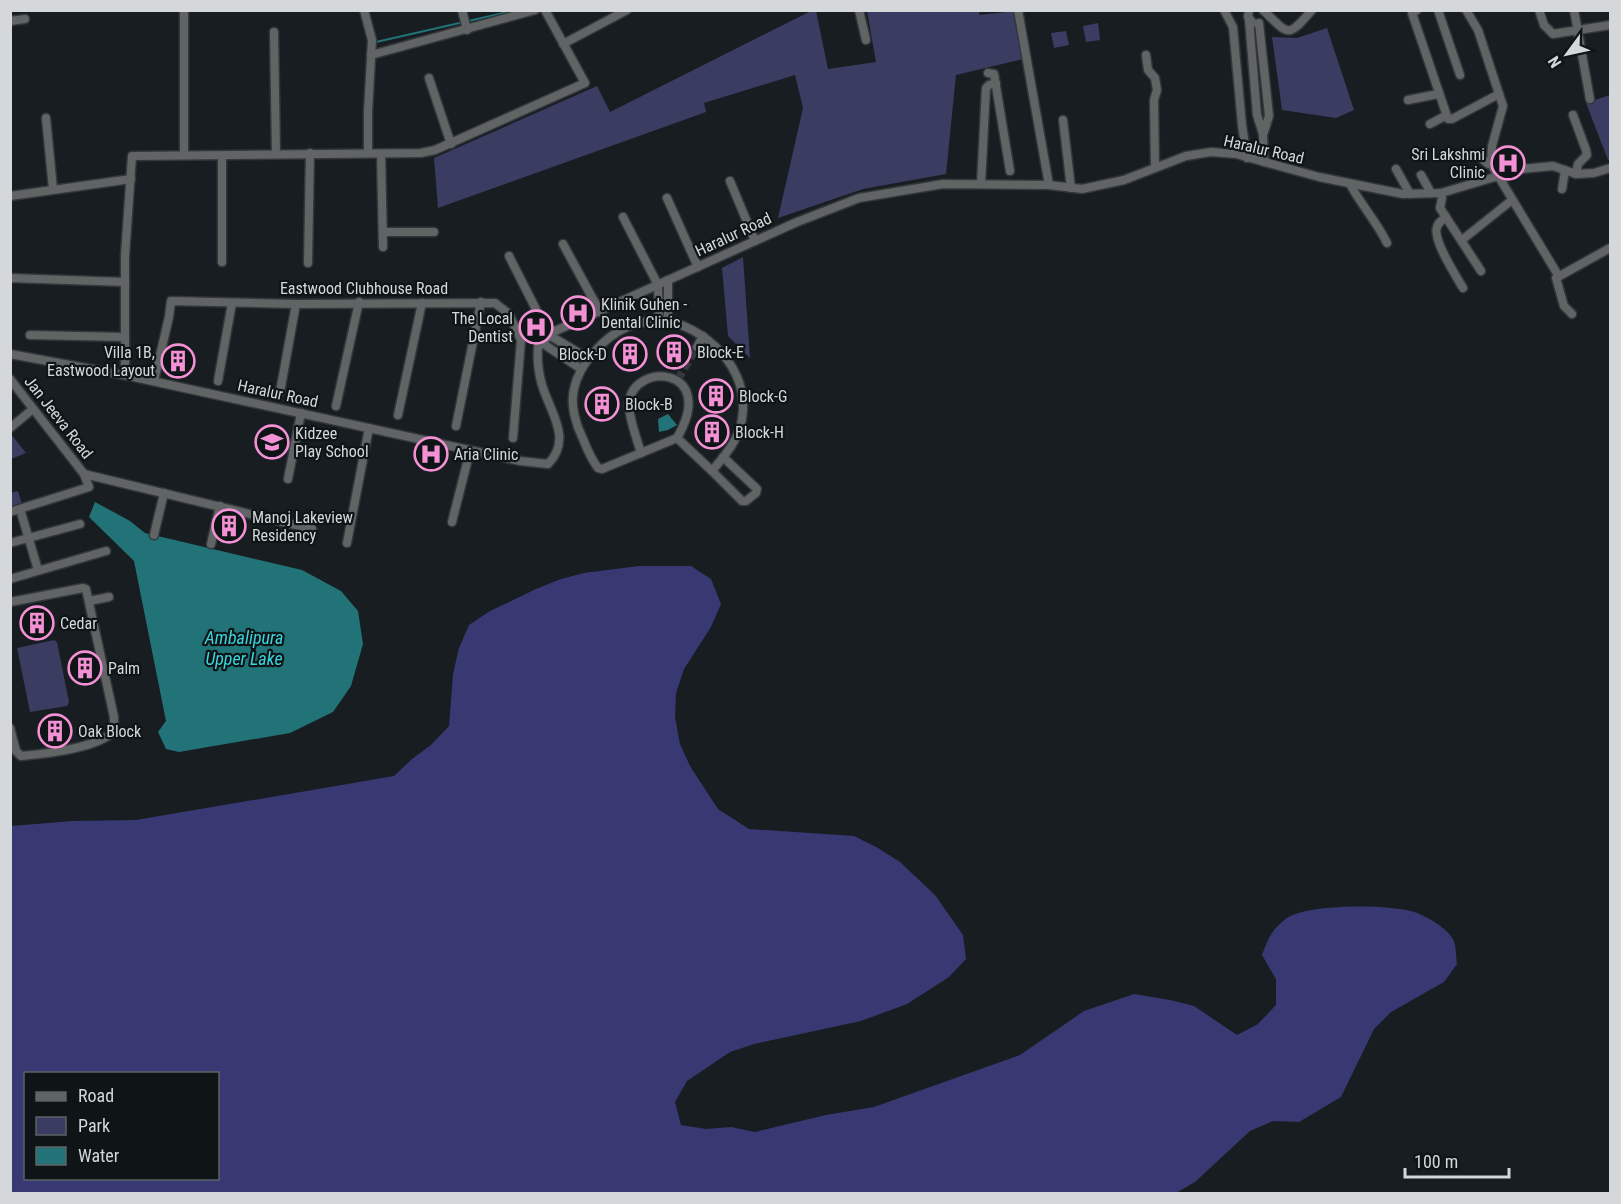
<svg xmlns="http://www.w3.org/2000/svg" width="1621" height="1204" font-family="'Roboto Condensed',sans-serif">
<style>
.green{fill:#3a3c61}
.forest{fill:#383972;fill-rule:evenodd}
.water{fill:#217377}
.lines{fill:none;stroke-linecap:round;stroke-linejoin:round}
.stream{stroke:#217377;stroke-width:2}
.minor-tunnel{stroke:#34393d;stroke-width:8;stroke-dasharray:8 4;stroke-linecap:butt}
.minor-casing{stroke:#32373b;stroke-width:11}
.minor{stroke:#606465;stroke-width:8}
.labels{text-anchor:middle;stroke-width:4.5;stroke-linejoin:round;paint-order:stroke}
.street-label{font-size:16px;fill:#d4d8da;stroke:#0f1417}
.poi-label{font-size:16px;fill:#d4d8da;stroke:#0f1417;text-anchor:start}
.water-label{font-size:18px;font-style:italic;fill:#38d7de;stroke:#0f1417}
</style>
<rect width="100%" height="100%" fill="#181d21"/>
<g class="green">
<path d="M811,11H816L828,69L876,62L867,11H980L979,15L1016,11L1023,59L956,75L946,174L863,189L778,218L803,108L795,75L704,103L706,112L438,208L434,158L597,86L610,112Z"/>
<path d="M1098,23L1100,40L1086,42L1083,26Z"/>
<path d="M1327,28L1354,110L1336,118L1282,110L1272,37L1297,38Z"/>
<path d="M1066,31L1069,45L1054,48L1051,33Z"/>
<path d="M1610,95V159L1608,160L1586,103Z"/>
<path d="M743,257L750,358L728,336L722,268Z"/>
<path d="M11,434L26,453L11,459H10Z"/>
<path d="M18,491L22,504L11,508L10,493Z"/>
<path d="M54,640L57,642L69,702L67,706L30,712L17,648Z"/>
</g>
<path class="forest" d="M639,566H691L711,579L721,604L711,627L684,669L676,693L675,717L680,744L690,766L718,809L749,829L854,836L878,848L900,862L935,895L963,935L966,959L949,977L907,1004L861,1021L754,1044L730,1052L687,1081L675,1102L681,1125L706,1129L731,1127L755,1132L826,1115L874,1107L1020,1055L1084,1011L1134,994L1170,1000L1194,1006L1237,1035L1258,1024L1276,1005V979L1262,955C1268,938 1272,929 1287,918C1308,904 1389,904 1414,912C1426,916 1448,928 1454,941C1456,947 1456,957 1457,964L1444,982L1391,1012L1374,1029L1341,1097L1299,1122L1273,1121L1250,1131L1195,1182L1176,1193H11V826L73,821L136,820L394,776L412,759L431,745L449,726L453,674L459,648L469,625L490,611L536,589L561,579L584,573ZM26,1074H218V1178H26Z"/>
<g class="water">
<path d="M668,414L677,425L668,430L659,432L658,419Z"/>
<path d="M95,502L130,521L145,533L302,570L341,591L358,611L363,644L351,686L333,712L290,733L179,752L166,749L158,732L166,721L134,561L89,517Z"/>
</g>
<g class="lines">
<path class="stream" d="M376,42L517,10"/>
<path class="minor-tunnel" d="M678,379L697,347"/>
<g class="minor-casing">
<g id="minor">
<path d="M364,10L372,40L368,112V153"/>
<path d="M462,10L467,30"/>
<path d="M859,10L866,40"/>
<path d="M1018,10L1049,185"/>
<path d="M1224,10L1233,27L1242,125L1247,158"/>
<path d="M1249,10L1248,17L1253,23"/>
<path d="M1263,10C1289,35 1287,39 1312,10"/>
<path d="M1417,10L1412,13L1413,16L1448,119H1452L1499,94"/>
<path d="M1438,10L1460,75"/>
<path d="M1466,10L1478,30L1503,106L1492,146L1491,164L1558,275"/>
<path d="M1539,10L1544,25L1553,34L1610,25"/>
<path d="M1574,10L1590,99"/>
<path d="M1249,20L1257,115L1263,134L1264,162"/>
<path d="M10,21L25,19"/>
<path d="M1259,23L1268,106L1269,116L1264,132"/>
<path d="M274,32L276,154"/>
<path d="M563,44L627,10"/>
<path d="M371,55L535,10"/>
<path d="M1146,55L1148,70L1155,78L1157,90L1154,100L1155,167"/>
<path d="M988,73L994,74L1010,171"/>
<path d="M429,78L451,144"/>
<path d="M1408,100L1438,94"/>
<path d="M1573,115L1586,150L1587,155L1578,164L1576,174"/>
<path d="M46,118L53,189"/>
<path d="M1063,120L1071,188"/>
<path d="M1430,124L1445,116"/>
<path d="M381,154L383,247"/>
<path d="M184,155V10"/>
<path d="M222,156V262"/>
<path d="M1479,156L1488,164H1491"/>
<path d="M1396,169L1410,194"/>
<path d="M1421,175L1431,193"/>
<path d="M730,181L755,241"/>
<path d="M981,184L986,88L989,85L996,83"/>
<path d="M1350,184C1361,205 1377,222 1387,243"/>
<path d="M1562,189L1565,170"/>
<path d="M1441,193L1442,198L1440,208L1481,271"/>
<path d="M10,196L131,179"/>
<path d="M667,198L698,267"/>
<path d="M623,217L658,285L659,319"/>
<path d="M1446,217C1443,220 1438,222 1437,227C1432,239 1456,276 1463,288"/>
<path d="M383,232H434"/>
<path d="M1462,240L1512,200"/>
<path d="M563,244L600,312"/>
<path d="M509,256L549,335L589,359"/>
<path d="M308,263L310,153"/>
<path d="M10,278L125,282"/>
<path d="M1572,314L1564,306L1556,278L1610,248"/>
<path d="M659,319C706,326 751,369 742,419C739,440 725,455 712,471L677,438L602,469L598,468C591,459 587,449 583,439C576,425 570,405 574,389C579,364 604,337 627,327C637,323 648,321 659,319Z"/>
<path d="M668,321V280"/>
<path d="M30,335L125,337"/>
<path d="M542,343L581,369"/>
<path d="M697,347L703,336"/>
<path d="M10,354L129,376L520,461L548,464C573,439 550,412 542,385C538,371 537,360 538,347L553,332L797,222L859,198L943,184L1049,185L1082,189L1124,180L1186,156L1211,152L1236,154L1319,177L1403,194L1441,193L1522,169L1553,166L1576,174L1594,173L1610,168"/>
<path d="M125,375V256L132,156L421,153L435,150L585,83L545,10"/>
<path d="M10,379L84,474L89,487L10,512"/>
<path d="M154,381L169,317L171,301L296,304L495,303L509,314L521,340L513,438"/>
<path d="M218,381L232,303"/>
<path d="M280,392L296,304"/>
<path d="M336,406L359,302"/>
<path d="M398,415L422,303"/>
<path d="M456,426L481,302"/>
<path d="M10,428L33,409"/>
<path d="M641,453C637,439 628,416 629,403C633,361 719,366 677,438"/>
<path d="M712,471L742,501H746L756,493L757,489L723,457"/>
<path d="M84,474L312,529"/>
<path d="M288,479L301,413"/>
<path d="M20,509L38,570"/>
<path d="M452,522L470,451"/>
<path d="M154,535L164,493"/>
<path d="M10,543L80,524"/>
<path d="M347,543L369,428"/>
<path d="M211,544L220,506"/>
<path d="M10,579L106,551"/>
<path d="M89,601L109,597"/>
<path d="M10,602L83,588L86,589L114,717V731C98,748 44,754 21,756L16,751L10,728"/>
</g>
</g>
<use href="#minor" class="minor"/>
</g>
<defs>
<g id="hospital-ring" transform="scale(1.725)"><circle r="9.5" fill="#0f1417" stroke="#f491d4" stroke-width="1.5"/><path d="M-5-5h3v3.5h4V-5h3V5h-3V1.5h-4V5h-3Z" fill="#f491d4"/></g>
<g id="building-ring" transform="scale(1.725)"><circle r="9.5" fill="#0f1417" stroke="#f491d4" stroke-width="1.5"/><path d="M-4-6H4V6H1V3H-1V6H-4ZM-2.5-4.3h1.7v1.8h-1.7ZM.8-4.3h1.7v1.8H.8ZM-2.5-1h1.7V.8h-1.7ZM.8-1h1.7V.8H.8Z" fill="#f491d4"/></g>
<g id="school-ring" transform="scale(1.725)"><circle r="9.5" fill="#0f1417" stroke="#f491d4" stroke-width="1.5"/><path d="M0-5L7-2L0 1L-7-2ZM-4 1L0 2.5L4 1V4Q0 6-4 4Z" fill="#f491d4"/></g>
</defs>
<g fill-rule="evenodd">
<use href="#hospital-ring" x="1508" y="163"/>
<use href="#hospital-ring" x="578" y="313"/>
<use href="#hospital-ring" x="536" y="327"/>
<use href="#building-ring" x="674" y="352"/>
<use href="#building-ring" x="630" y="354"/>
<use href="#building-ring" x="178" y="361"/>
<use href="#building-ring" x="716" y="396"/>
<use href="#building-ring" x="602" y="404"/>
<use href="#building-ring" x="712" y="432"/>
<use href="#school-ring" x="272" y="442"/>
<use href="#hospital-ring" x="431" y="454"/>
<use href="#building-ring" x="229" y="526"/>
<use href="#building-ring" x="37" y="623"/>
<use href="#building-ring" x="85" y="668"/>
<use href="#building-ring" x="55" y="731"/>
</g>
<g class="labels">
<g class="street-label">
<text transform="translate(1264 149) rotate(13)" y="6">Haralur Road</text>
<text transform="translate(733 234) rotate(-25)" y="6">Haralur Road</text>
<text x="364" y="294">Eastwood Clubhouse Road</text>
<text transform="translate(278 393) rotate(12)" y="6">Haralur Road</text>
<text transform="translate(59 417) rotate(52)" y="6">Jan Jeeva Road</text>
</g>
<g class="poi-label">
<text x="1485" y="160" text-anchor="end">Sri Lakshmi<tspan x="1485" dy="18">Clinic</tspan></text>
<text x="601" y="310">Klinik Guhen -<tspan x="601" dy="18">Dental Clinic</tspan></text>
<text x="513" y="324" text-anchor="end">The Local<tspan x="513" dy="18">Dentist</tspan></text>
<text x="155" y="358" text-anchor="end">Villa 1B,<tspan x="155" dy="18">Eastwood Layout</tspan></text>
<text x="697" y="358">Block-E</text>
<text x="607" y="360" text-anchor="end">Block-D</text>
<text x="739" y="402">Block-G</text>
<text x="625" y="410">Block-B</text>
<text x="735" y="438">Block-H</text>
<text x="295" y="439">Kidzee<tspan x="295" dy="18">Play School</tspan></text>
<text x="454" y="460">Aria Clinic</text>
<text x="252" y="523">Manoj Lakeview<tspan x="252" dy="18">Residency</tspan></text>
<text x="60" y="629">Cedar</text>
<text x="108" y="674">Palm</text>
<text x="78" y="737">Oak Block</text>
</g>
<g class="water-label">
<text x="244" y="644">Ambalipura<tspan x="244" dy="21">Upper Lake</tspan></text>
</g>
</g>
<rect width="1621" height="1204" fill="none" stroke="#d4d8da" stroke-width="24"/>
<rect x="24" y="1072" width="195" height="108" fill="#0f1417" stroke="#5e6265" stroke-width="1.5"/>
<rect x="36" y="1092" width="30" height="9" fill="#606465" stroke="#5e6265" stroke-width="1.5"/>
<text x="78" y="1102" font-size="18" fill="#d4d8da">Road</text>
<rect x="36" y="1117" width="30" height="18" fill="#3a3c61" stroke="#5e6265" stroke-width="1.5"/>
<text x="78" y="1132" font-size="18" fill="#d4d8da">Park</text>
<rect x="36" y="1147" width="30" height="18" fill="#217377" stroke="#5e6265" stroke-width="1.5"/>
<text x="78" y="1162" font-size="18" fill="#d4d8da">Water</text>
<g transform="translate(1567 54) rotate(237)" stroke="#0f1417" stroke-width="4.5" paint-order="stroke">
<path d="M0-4.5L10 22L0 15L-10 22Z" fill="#d4d8da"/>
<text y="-9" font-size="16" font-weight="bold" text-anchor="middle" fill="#d4d8da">N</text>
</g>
<path d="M1405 1168v9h104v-9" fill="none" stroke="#d4d8da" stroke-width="3"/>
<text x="1414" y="1168" font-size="18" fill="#d4d8da" stroke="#0f1417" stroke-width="4.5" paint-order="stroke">100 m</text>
</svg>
